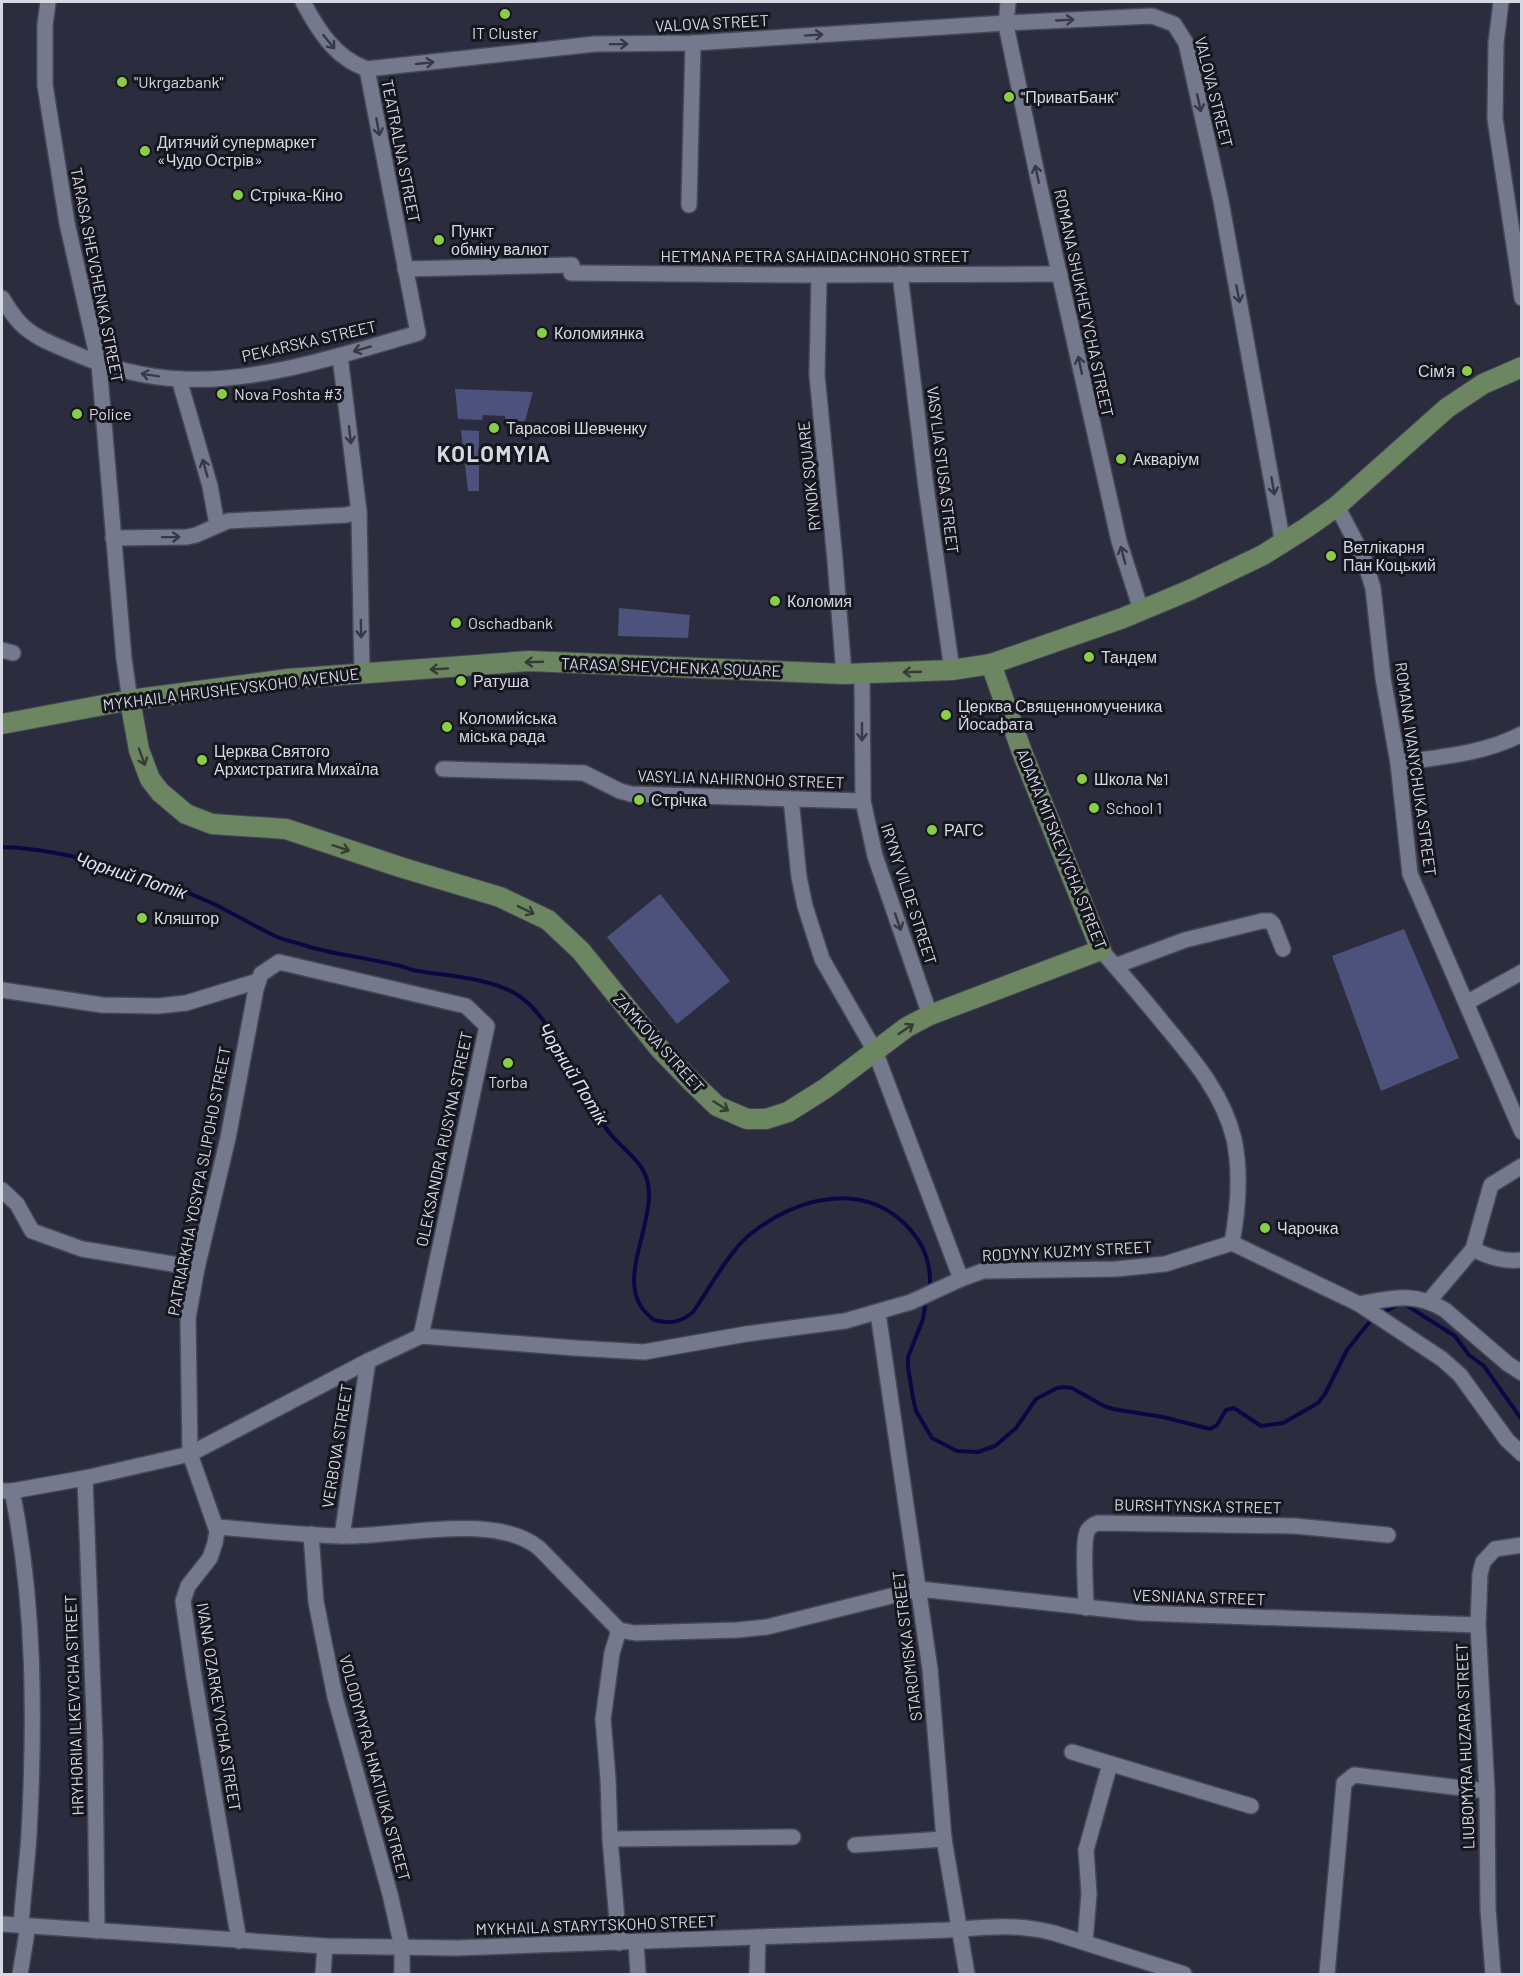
<svg xmlns="http://www.w3.org/2000/svg" width="1523" height="1976" font-family="Barlow,sans-serif">
<style>
.green{fill:#4d527c}
.lines{fill:none;stroke-linecap:round;stroke-linejoin:round}
.stream{stroke:#0f0545;stroke-width:4}
.minor-casing{stroke:#464856;stroke-width:18}
.major-casing{stroke:#464856;stroke-width:22}
.minor{stroke:#75798d;stroke-width:15}
.major{stroke:#6c8661;stroke-width:20}
.oneway{stroke:#373945}
.oneway2{stroke:#333d35}
.poi-dot{fill:#8ace47;stroke:#15161e;stroke-width:2}
.labels{text-anchor:middle;stroke-width:6;stroke-linejoin:round;paint-order:stroke}
.street-label{font-size:16px;fill:#d6d8e3;stroke:#15161e}
.poi-label{font-size:16px;fill:#d6d8e3;stroke:#15161e;text-anchor:start}
.water-label{font-size:18px;font-style:italic;fill:#dee2f6;stroke:#15161e}
.district-label{font-size:22px;font-weight:bold;letter-spacing:1.5px;fill:#d6d8e3;stroke:#15161e}
</style>
<rect width="100%" height="100%" fill="#2b2d3f"/>
<g class="green">
<path d="M455,389L533,392L525,421H505V416L483,415L482,420L458,419Z"/>
<path d="M461,430L479,431V491H468Z"/>
<path d="M619,608L690,615L688,638L618,636Z"/>
<path d="M660,894L730,981L677,1024L607,937Z"/>
<path d="M1404,929L1459,1058L1381,1091L1332,956Z"/>
</g>
<g class="lines">
<g class="stream">
<path d="M2,847C68,849 153,876 214,904C234,914 254,926 275,936C286,941 299,943 310,947C338,955 367,958 396,965C403,966 410,970 418,971C448,976 490,978 516,994C546,1012 560,1051 575,1081C584,1098 596,1115 608,1131C618,1145 636,1156 644,1172C663,1209 620,1267 639,1303C642,1310 648,1315 654,1320C670,1324 680,1323 693,1312C710,1288 730,1249 753,1232C798,1198 862,1180 907,1226C924,1244 931,1262 930,1287"/>
<path d="M926,1300L923,1319L908,1357V1367L913,1398L916,1411L932,1438L957,1451L978,1452L995,1446L1016,1428L1036,1399L1057,1388L1064,1387L1072,1388L1104,1406L1113,1409L1163,1417L1210,1429L1217,1425L1226,1410L1234,1408L1261,1426L1283,1423L1318,1403L1325,1394L1347,1350L1371,1320"/>
<path d="M1406,1305L1455,1336L1469,1355L1484,1366L1522,1420"/>
<path d="M1386,1311L1398,1305"/>
</g>
<g class="minor-casing">
<g id="minor">
<path d="M48,2L45,25V85L67,223L99,364L124,659L130,700"/>
<path d="M303,2C318,30 335,58 367,69L595,44L693,43L1006,23L1152,16L1174,24L1186,43L1221,201L1283,544"/>
<path d="M1008,2L1006,25L1037,174L1119,541L1141,610"/>
<path d="M1501,2L1496,43L1495,119L1522,298"/>
<path d="M689,205L693,43"/>
<path d="M405,269L572,265"/>
<path d="M571,273L805,275L1060,274"/>
<path d="M900,274L926,487L952,670"/>
<path d="M819,275L817,375L835,560L844,674"/>
<path d="M2,298C8,307 13,316 21,324C36,339 58,346 76,354C107,368 148,378 182,379C258,383 346,354 418,333L367,69"/>
<path d="M340,356L359,512L362,673"/>
<path d="M179,379L210,486L217,525"/>
<path d="M1337,506L1363,556L1373,588L1383,678L1398,763L1410,874L1522,1132"/>
<path d="M113,538L187,537L196,535L228,521L346,515L359,512"/>
<path d="M2,650L13,653"/>
<path d="M862,674L863,801L875,856L930,1015"/>
<path d="M1398,763C1439,757 1484,754 1522,734"/>
<path d="M443,769L584,773L620,791L631,794L863,801"/>
<path d="M791,799L799,877L805,906L822,959L875,1051L961,1279"/>
<path d="M1101,950C1122,974 1143,998 1163,1023C1192,1058 1223,1093 1234,1139C1241,1172 1238,1210 1232,1243"/>
<path d="M1115,966L1185,940L1262,921H1270L1273,924L1283,949"/>
<path d="M2,990L102,1005L158,1006L186,1003L258,981"/>
<path d="M1466,1003L1522,972"/>
<path d="M2,1190L17,1204L32,1231L82,1249L197,1268"/>
<path d="M1232,1243L1359,1304L1442,1359L1460,1375L1507,1440L1522,1454"/>
<path d="M1473,1249L1491,1185L1522,1166"/>
<path d="M1429,1301L1473,1249C1489,1257 1503,1262 1522,1260"/>
<path d="M1359,1304C1391,1298 1415,1291 1445,1310L1508,1364L1522,1373"/>
<path d="M878,1313L930,1669L944,1839L967,1974"/>
<path d="M85,1478L95,1744L97,1931"/>
<path d="M2,1491H12L85,1478L190,1454L368,1361L421,1336L575,1348L644,1352L746,1334L845,1321L911,1302L961,1279L983,1271L1116,1269L1165,1264L1232,1243"/>
<path d="M12,1491C35,1603 35,1720 29,1835C27,1865 23,1895 21,1926"/>
<path d="M216,1527C257,1530 299,1535 340,1536C397,1538 493,1511 539,1548L619,1630L635,1633L737,1630L767,1627L919,1589L1141,1613L1478,1625"/>
<path d="M311,1534L316,1602L335,1697L390,1894L402,1947V1974"/>
<path d="M342,1536L368,1361"/>
<path d="M1086,1608C1086,1590 1082,1545 1087,1532C1089,1527 1092,1525 1098,1523L1295,1526L1388,1535"/>
<path d="M619,1630L612,1653L603,1719L608,1779L610,1839L619,1943"/>
<path d="M1072,1752L1251,1806"/>
<path d="M610,1839L793,1837"/>
<path d="M855,1845L944,1839"/>
<path d="M2,1924L325,1946L456,1948L948,1930C987,1927 1015,1923 1054,1933L1184,1974"/>
<path d="M239,1941L194,1677L183,1601L188,1586L210,1558L215,1543L217,1531L190,1454L188,1318L197,1268L228,1138L256,989L261,974L279,962L466,1006L487,1026L421,1336"/>
<path d="M636,1942L638,1974"/>
<path d="M1085,1942L1089,1894L1086,1850L1110,1764"/>
<path d="M20,1974L28,1926"/>
<path d="M323,1974L325,1946"/>
<path d="M757,1974L758,1937"/>
<path d="M1327,1974L1344,1783L1354,1775L1487,1791"/>
<path d="M1493,1974L1488,1909L1487,1791L1478,1625L1480,1574L1483,1562L1495,1549L1522,1545"/>
</g>
</g>
<g class="major-casing">
<g id="major">
<path d="M130,700L139,750L150,779L160,792L186,814L212,824L286,829L400,867L500,897L548,920L581,951L660,1049L691,1081L717,1106L747,1119H766L788,1112L826,1088L907,1027L930,1015L1101,950L1022,752L991,664"/>
<path d="M2,724L130,700L288,679L529,661L844,674L952,670L991,664L1123,618L1190,590L1263,555L1306,528L1337,506L1447,408L1483,384L1522,367"/>
</g>
</g>
<use href="#minor" class="minor"/>
<use href="#major" class="major"/>
</g>
<defs><path id="oneway-shaft" d="M-6 0H5M1.5-3L5.5 0L1.5 3" fill="none" stroke-width="1.6" stroke-linecap="round" stroke-linejoin="round" transform="scale(1.5)"/></defs>
<g class="oneway">
<use href="#oneway-shaft" transform="translate(1065 20) rotate(-3)"/>
<use href="#oneway-shaft" transform="translate(814 35) rotate(-4)"/>
<use href="#oneway-shaft" transform="translate(329 42) rotate(51)"/>
<use href="#oneway-shaft" transform="translate(619 44) rotate(-1)"/>
<use href="#oneway-shaft" transform="translate(425 63) rotate(-6)"/>
<use href="#oneway-shaft" transform="translate(1199 103) rotate(78)"/>
<use href="#oneway-shaft" transform="translate(378 127) rotate(79)"/>
<use href="#oneway-shaft" transform="translate(1037 174) rotate(-102)"/>
<use href="#oneway-shaft" transform="translate(1238 294) rotate(79)"/>
<use href="#oneway-shaft" transform="translate(362 349) rotate(164)"/>
<use href="#oneway-shaft" transform="translate(1080 365) rotate(-102)"/>
<use href="#oneway-shaft" transform="translate(150 375) rotate(-171)"/>
<use href="#oneway-shaft" transform="translate(350 435) rotate(83)"/>
<use href="#oneway-shaft" transform="translate(205 468) rotate(-106)"/>
<use href="#oneway-shaft" transform="translate(1273 486) rotate(80)"/>
<use href="#oneway-shaft" transform="translate(171 537) rotate(-1)"/>
<use href="#oneway-shaft" transform="translate(1123 555) rotate(-105)"/>
<use href="#oneway-shaft" transform="translate(361 629) rotate(89)"/>
<use href="#oneway-shaft" transform="translate(862 732) rotate(90)"/>
<use href="#oneway-shaft" transform="translate(898 922) rotate(71)"/>
</g>
<g class="oneway2">
<use href="#oneway-shaft" transform="translate(534 662) rotate(178)"/>
<use href="#oneway-shaft" transform="translate(439 669) rotate(177)"/>
<use href="#oneway-shaft" transform="translate(912 672) rotate(178)"/>
<use href="#oneway-shaft" transform="translate(142 757) rotate(70)"/>
<use href="#oneway-shaft" transform="translate(341 848) rotate(18)"/>
<use href="#oneway-shaft" transform="translate(526 910) rotate(26)"/>
<use href="#oneway-shaft" transform="translate(906 1029) rotate(-34)"/>
<use href="#oneway-shaft" transform="translate(721 1106) rotate(32)"/>
</g>
<g class="poi-dot">
<circle cx="505" cy="14" r="6"/>
<circle cx="122" cy="82" r="6"/>
<circle cx="1009" cy="97" r="6"/>
<circle cx="145" cy="151" r="6"/>
<circle cx="238" cy="195" r="6"/>
<circle cx="439" cy="240" r="6"/>
<circle cx="542" cy="333" r="6"/>
<circle cx="1467" cy="371" r="6"/>
<circle cx="222" cy="394" r="6"/>
<circle cx="77" cy="414" r="6"/>
<circle cx="494" cy="428" r="6"/>
<circle cx="1121" cy="459" r="6"/>
<circle cx="1331" cy="556" r="6"/>
<circle cx="775" cy="601" r="6"/>
<circle cx="456" cy="623" r="6"/>
<circle cx="1089" cy="657" r="6"/>
<circle cx="461" cy="681" r="6"/>
<circle cx="946" cy="715" r="6"/>
<circle cx="447" cy="727" r="6"/>
<circle cx="202" cy="760" r="6"/>
<circle cx="1082" cy="779" r="6"/>
<circle cx="639" cy="800" r="6"/>
<circle cx="1094" cy="808" r="6"/>
<circle cx="932" cy="830" r="6"/>
<circle cx="142" cy="918" r="6"/>
<circle cx="508" cy="1063" r="6"/>
<circle cx="1265" cy="1228" r="6"/>
</g>
<g class="labels">
<g class="street-label">
<text transform="translate(712 23) rotate(-3)" y="6">VALOVA STREET</text>
<text transform="translate(1214 92) rotate(76)" y="6">VALOVA STREET</text>
<text transform="translate(401 151) rotate(79)" y="6">TEATRALNA STREET</text>
<text x="815" y="262">HETMANA PETRA SAHAIDACHNOHO STREET</text>
<text transform="translate(97 275) rotate(79)" y="6">TARASA SHEVCHENKA STREET</text>
<text transform="translate(1084 303) rotate(78)" y="6">ROMANA SHUKHEVYCHA STREET</text>
<text transform="translate(309 341) rotate(-13)" y="6">PEKARSKA STREET</text>
<text transform="translate(943 470) rotate(83)" y="6">VASYLIA STUSA STREET</text>
<text transform="translate(809 476) rotate(-96)" y="6">RYNOK SQUARE</text>
<text transform="translate(671 667) rotate(2)" y="6">TARASA SHEVCHENKA SQUARE</text>
<text transform="translate(231 689) rotate(-7)" y="6">MYKHAILA HRUSHEVSKOHO AVENUE</text>
<text transform="translate(1416 769) rotate(82)" y="6">ROMANA IVANYCHUKA STREET</text>
<text transform="translate(741 779) rotate(2)" y="6">VASYLIA NAHIRNOHO STREET</text>
<text transform="translate(1062 849) rotate(68)" y="6">ADAMA MITSKEVYCHA STREET</text>
<text transform="translate(909 894) rotate(72)" y="6">IRYNY VILDE STREET</text>
<text transform="translate(659 1043) rotate(48)" y="6">ZAMKOVA STREET</text>
<text transform="translate(444 1139) rotate(-78)" y="6">OLEKSANDRA RUSYNA STREET</text>
<text transform="translate(199 1181) rotate(-79)" y="6">PATRIARKHA YOSYPA SLIPOHO STREET</text>
<text transform="translate(1067 1251) rotate(-3)" y="6">RODYNY KUZMY STREET</text>
<text transform="translate(337 1446) rotate(-81)" y="6">VERBOVA STREET</text>
<text transform="translate(1198 1506) rotate(1)" y="6">BURSHTYNSKA STREET</text>
<text transform="translate(1199 1597) rotate(2)" y="6">VESNIANA STREET</text>
<text transform="translate(907 1646) rotate(-97)" y="6">STAROMISKA STREET</text>
<text transform="translate(74 1705) rotate(-92)" y="6">HRYHORIIA ILKEVYCHA STREET</text>
<text transform="translate(219 1707) rotate(81)" y="6">IVANA OZARKEVYCHA STREET</text>
<text transform="translate(1465 1746) rotate(-92)" y="6">LIUBOMYRA HUZARA STREET</text>
<text transform="translate(375 1768) rotate(75)" y="6">VOLODYMYRA HNATIUKA STREET</text>
<text transform="translate(596 1925) rotate(-2)" y="6">MYKHAILA STARYTSKOHO STREET</text>
</g>
<g class="poi-label">
<text x="505" y="39" text-anchor="middle">IT Cluster</text>
<text x="134" y="88">"Ukrgazbank"</text>
<text x="1021" y="103">"ПриватБанк"</text>
<text x="157" y="148">Дитячий супермаркет<tspan x="157" dy="18">«Чудо Острів»</tspan></text>
<text x="250" y="201">Стрічка-Кіно</text>
<text x="451" y="237">Пункт<tspan x="451" dy="18">обміну валют</tspan></text>
<text x="554" y="339">Коломиянка</text>
<text x="1455" y="377" text-anchor="end">Сім'я</text>
<text x="234" y="400">Nova Poshta #3</text>
<text x="89" y="420">Police</text>
<text x="506" y="434">Тарасові Шевченку</text>
<text x="1133" y="465">Акваріум</text>
<text x="1343" y="553">Ветлікарня<tspan x="1343" dy="18">Пан Коцький</tspan></text>
<text x="787" y="607">Коломия</text>
<text x="468" y="629">Oschadbank</text>
<text x="1101" y="663">Тандем</text>
<text x="473" y="687">Ратуша</text>
<text x="958" y="712">Церква Священномученика<tspan x="958" dy="18">Йосафата</tspan></text>
<text x="459" y="724">Коломийська<tspan x="459" dy="18">міська рада</tspan></text>
<text x="214" y="757">Церква Святого<tspan x="214" dy="18">Архистратига Михаїла</tspan></text>
<text x="1094" y="785">Школа №1</text>
<text x="651" y="806">Стрічка</text>
<text x="1106" y="814">School 1</text>
<text x="944" y="836">РАГС</text>
<text x="154" y="924">Кляштор</text>
<text x="508" y="1088" text-anchor="middle">Torba</text>
<text x="1277" y="1234">Чарочка</text>
</g>
<g class="water-label">
<text transform="translate(131 876) rotate(18)" y="6">Чорний Потік</text>
<text transform="translate(573 1074) rotate(58)" y="6">Чорний Потік</text>
</g>
<g class="district-label">
<text x="494" y="462">KOLOMYIA</text>
</g>
</g>
<rect width="1523" height="1976" fill="none" stroke="#d6d8e3" stroke-width="6"/>
</svg>
